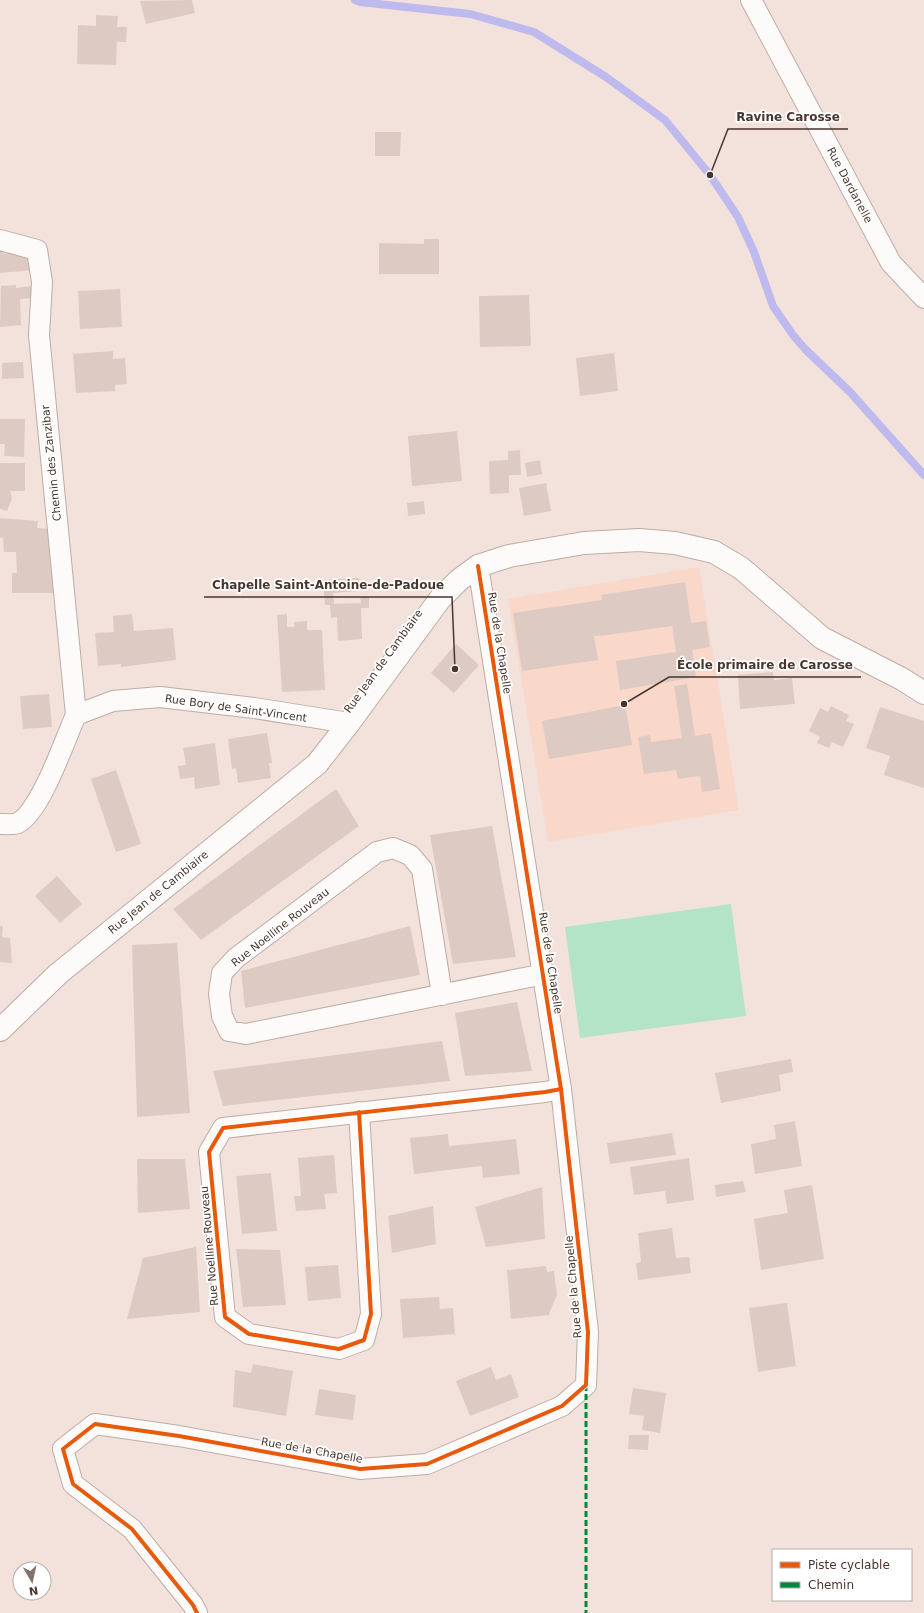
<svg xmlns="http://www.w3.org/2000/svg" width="924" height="1613" font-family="'DejaVu Sans',sans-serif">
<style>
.built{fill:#f9d8ca}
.pitch{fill:#b3e4c8}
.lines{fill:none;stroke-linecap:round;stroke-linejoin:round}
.stream{stroke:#bfbaee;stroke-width:8}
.building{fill:#ddcac2}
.street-casing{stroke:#bdaca6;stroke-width:22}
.secondary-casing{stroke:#bdaca6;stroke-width:24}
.street{stroke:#fdfbfa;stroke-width:20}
.secondary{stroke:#fdfbfa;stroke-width:22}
.quiet{stroke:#00873e;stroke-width:3;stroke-dasharray:6 3;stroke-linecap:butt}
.cycleway-casing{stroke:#fff;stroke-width:6}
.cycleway{stroke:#e8590c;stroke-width:4}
.labels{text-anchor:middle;stroke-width:3.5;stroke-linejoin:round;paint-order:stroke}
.street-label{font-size:11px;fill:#49352d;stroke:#fff}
.leader{fill:none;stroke:#49352d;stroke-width:1.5}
.callout-dot{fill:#49352d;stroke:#fff;stroke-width:1.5}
.callout-label{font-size:12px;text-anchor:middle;font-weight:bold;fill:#49352d;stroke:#fff;stroke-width:3.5;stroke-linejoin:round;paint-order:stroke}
</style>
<rect width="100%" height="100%" fill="#f3e2dc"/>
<path class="built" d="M699,567L739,810L548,842L508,599Z"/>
<path class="pitch" d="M731,904L746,1016L580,1038L565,927Z"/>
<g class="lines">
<path class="stream" d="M355,0L360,2L470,14L534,32L606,77L665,120L710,175L738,217L754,252L773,306L793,335L805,349L850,392L924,475"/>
</g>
<g class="building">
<path d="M192,0L195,13L146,24L140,1Z"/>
<path d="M96,15L118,16L117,27H127L126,42H117L116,65L77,64L78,25L96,26Z"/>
<path d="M375,132H401L400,156H375Z"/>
<path d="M424,239H439V274H379V243L424,244Z"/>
<path d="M0,250H3V254L21,252L30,261L34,270L0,273Z"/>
<path d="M16,285V288L32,286L33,298L20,299L21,325L0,327L1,286Z"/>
<path d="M120,289L122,327L80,329L78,291Z"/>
<path d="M529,295L531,346L480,347L479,296Z"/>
<path d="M113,351V359L125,358L127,384L115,385V391L76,393L73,354Z"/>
<path d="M614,353L618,391L580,396L576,358Z"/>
<path d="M23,362L24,378L2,379V363Z"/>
<path d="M0,419H25L24,457L4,456L5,444H0Z"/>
<path d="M457,431L462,481L412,486L408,436Z"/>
<path d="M520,450L521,475H509V493L490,494L489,461L508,460V451Z"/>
<path d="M540,460L542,474L527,477L525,463Z"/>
<path d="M0,463H25V491H10L12,498L7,511L0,509Z"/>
<path d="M546,483L551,511L524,516L519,488Z"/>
<path d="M424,501L425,514L408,516L407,503Z"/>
<path d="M0,518L38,521L37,528L53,529L54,593H12V573H17L16,552H4L3,538H0Z"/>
<path d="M359,578V591L333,593L334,604L361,603L360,597H369V608H361L362,639L338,641L337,617L331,618L330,605H325L323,580Z"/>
<path d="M685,582L691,623L706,621L710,647L692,650L696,677L620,690L616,661L676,652L672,626L607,635L594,636L598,660L522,671L513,613L602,600L601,595Z"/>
<path d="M132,614L134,631L173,628L176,660L121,667V664L98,666L95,633L114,632L113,616Z"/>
<path d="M287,614V627H294V622L307,621V630H322L325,690L282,692L277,615Z"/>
<path d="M456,644L479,665L454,693L431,673Z"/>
<path d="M773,672L774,680L792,678L795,704L740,709L738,675Z"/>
<path d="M687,684L695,736L711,733L720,789L702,792L700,776L678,779L676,770L644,774L638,737L650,735L651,742L682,738L674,686Z"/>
<path d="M49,694L52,727L23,729L20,696Z"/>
<path d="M625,705L632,745L549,759L542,721Z"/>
<path d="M831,706L849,715L846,721L854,724L843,747L832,742L829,748L817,743L820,737L809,731L820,708L828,712Z"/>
<path d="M880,707L924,721V788L884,775L890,756L866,748Z"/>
<path d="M267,733L272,763H269L271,778L238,783L236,768L232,769L228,739Z"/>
<path d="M215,743L220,785L195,789L194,777L180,779L178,766L186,765L183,748Z"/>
<path d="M116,770L141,844L116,852L91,779Z"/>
<path d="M336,789L359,826L201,940L173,909Z"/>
<path d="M492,826L516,957L453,964L430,835Z"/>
<path d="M57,876L82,904L60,923L35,896Z"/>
<path d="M0,926H3L2,937L10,938L12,963L0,962Z"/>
<path d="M410,926L420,975L245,1008L241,971Z"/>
<path d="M177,943L190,1113L137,1117L132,945Z"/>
<path d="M517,1002L532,1071L465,1076L455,1013Z"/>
<path d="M442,1041L450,1081L223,1106L213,1071Z"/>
<path d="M791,1059L793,1072L779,1075L781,1091L721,1103L715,1073Z"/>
<path d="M795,1121L802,1166L755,1174L751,1144L776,1139L774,1125Z"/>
<path d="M672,1133L676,1155L610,1164L607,1143Z"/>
<path d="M448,1134L449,1146L516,1139L520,1174L483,1178L482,1166L414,1174L410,1138Z"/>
<path d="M334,1155L337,1193L324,1194L326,1209L296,1211L294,1196H301L298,1158Z"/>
<path d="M689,1158L694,1200L667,1204L665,1191L634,1195L630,1167Z"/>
<path d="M137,1159H185L190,1209L138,1213Z"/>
<path d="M271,1173L277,1231L242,1234L236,1176Z"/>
<path d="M743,1181L746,1192L716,1197L715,1185Z"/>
<path d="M812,1185L824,1259L761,1270L754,1219L788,1213L784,1190Z"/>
<path d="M542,1187L545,1239L486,1247L475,1207Z"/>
<path d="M433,1206L436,1244L392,1253L388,1216Z"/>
<path d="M672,1228L676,1258L689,1257L691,1273L638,1280L636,1263L641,1262L638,1233Z"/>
<path d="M196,1247L200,1312L127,1319L143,1258Z"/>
<path d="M236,1249L280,1250L286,1305L243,1307Z"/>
<path d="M338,1265L341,1298L308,1301L305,1267Z"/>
<path d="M546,1266L547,1272L554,1271L557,1295L549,1313L550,1315L511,1319L507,1270Z"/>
<path d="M439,1297L440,1309L453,1308L455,1334L403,1338L400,1299Z"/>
<path d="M787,1303L796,1366L758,1372L749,1308Z"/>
<path d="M253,1364L293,1371L286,1416L233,1407L235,1370L251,1373Z"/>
<path d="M491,1367L496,1380L511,1374L519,1397L470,1416L456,1381Z"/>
<path d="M633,1388L666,1393L660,1433L642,1430L644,1416L629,1414Z"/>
<path d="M319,1389L356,1395L353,1420L315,1415Z"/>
<path d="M629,1435H649L648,1450L628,1449Z"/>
</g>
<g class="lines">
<g class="street-casing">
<g id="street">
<path d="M751,0L891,263L924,298"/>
<path d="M0,240L37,250L42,282L39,335L76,715"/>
<path d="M0,824C5,824 14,825 18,823C41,811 65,739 76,715L113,701L160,697L254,708L349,723"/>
<path d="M442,995L422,869L410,855L393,848L377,852L236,958L222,973L219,994L222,1016L229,1031L246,1034L544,974"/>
<path d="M359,1112L371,1314L364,1340L339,1349L249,1334L225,1317L209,1152L223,1128L545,1092L561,1089"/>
<path d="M197,1613L193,1605L132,1529L73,1484L63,1449L95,1424L179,1436L360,1469L427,1464L562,1406L586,1385L588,1332L561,1089L478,566"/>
</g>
</g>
<g class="secondary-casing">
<path id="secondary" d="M0,1030L58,974L317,764L349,723L440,599L459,580L478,566L509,556L584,543L639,540L675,543L714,552L741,568L822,638L902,679L924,693"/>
</g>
<use href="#street" class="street"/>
<use href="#secondary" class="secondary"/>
<path class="quiet" d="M586,1385V1613"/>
<g class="cycleway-casing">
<g id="cycleway">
<path d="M359,1112L371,1314L364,1340L339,1349L249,1334L225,1317L209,1152L223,1128L545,1092L561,1089"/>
<path d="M197,1613L193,1605L132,1529L73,1484L63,1449L95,1424L179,1436L360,1469L427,1464L562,1406L586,1385L588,1332L561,1089L478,566"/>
</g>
</g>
<use href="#cycleway" class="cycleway"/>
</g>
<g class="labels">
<g class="street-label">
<text transform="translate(850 185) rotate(62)" y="4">Rue Dardanelle</text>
<text transform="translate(51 463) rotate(-96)" y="4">Chemin des Zanzibar</text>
<text transform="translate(500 643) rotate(81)" y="4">Rue de la Chapelle</text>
<text transform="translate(383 661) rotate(-54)" y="4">Rue Jean de Cambiaire</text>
<text transform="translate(236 708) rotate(8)" y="4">Rue Bory de Saint-Vincent</text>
<text transform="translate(158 892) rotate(-39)" y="4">Rue Jean de Cambiaire</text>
<text transform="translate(280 927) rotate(-38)" y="4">Rue Noelline Rouveau</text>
<text transform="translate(551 963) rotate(81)" y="4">Rue de la Chapelle</text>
<text transform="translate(209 1246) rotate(-95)" y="4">Rue Noelline Rouveau</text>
<text transform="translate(573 1287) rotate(-95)" y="4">Rue de la Chapelle</text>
<text transform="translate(312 1450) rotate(10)" y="4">Rue de la Chapelle</text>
</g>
</g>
<path class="leader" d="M710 175L728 129H848M455 669L452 597H204M624 704L669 677H861"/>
<g class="callout-dot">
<circle cx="710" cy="175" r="4"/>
<circle cx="455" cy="669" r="4"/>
<circle cx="624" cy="704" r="4"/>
</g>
<g class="callout-label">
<text x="788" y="121">Ravine Carosse</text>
<text x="328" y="589">Chapelle Saint-Antoine-de-Padoue</text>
<text x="765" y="669">École primaire de Carosse</text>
</g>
<rect x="772" y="1549" width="140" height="52" fill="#ffffff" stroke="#b6aeab"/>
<rect x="780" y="1562" width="20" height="6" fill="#e8590c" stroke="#b6aeab"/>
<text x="808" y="1569" font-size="12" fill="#49352d">Piste cyclable</text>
<rect x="780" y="1582" width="20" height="6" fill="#00873e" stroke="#b6aeab"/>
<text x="808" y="1589" font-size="12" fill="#49352d">Chemin</text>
<g transform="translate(32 1581) rotate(171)"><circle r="19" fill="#ffffff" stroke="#b6aeab"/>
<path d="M0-3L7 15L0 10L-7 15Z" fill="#84726a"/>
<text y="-6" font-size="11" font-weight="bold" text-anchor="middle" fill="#49352d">N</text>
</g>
</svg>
